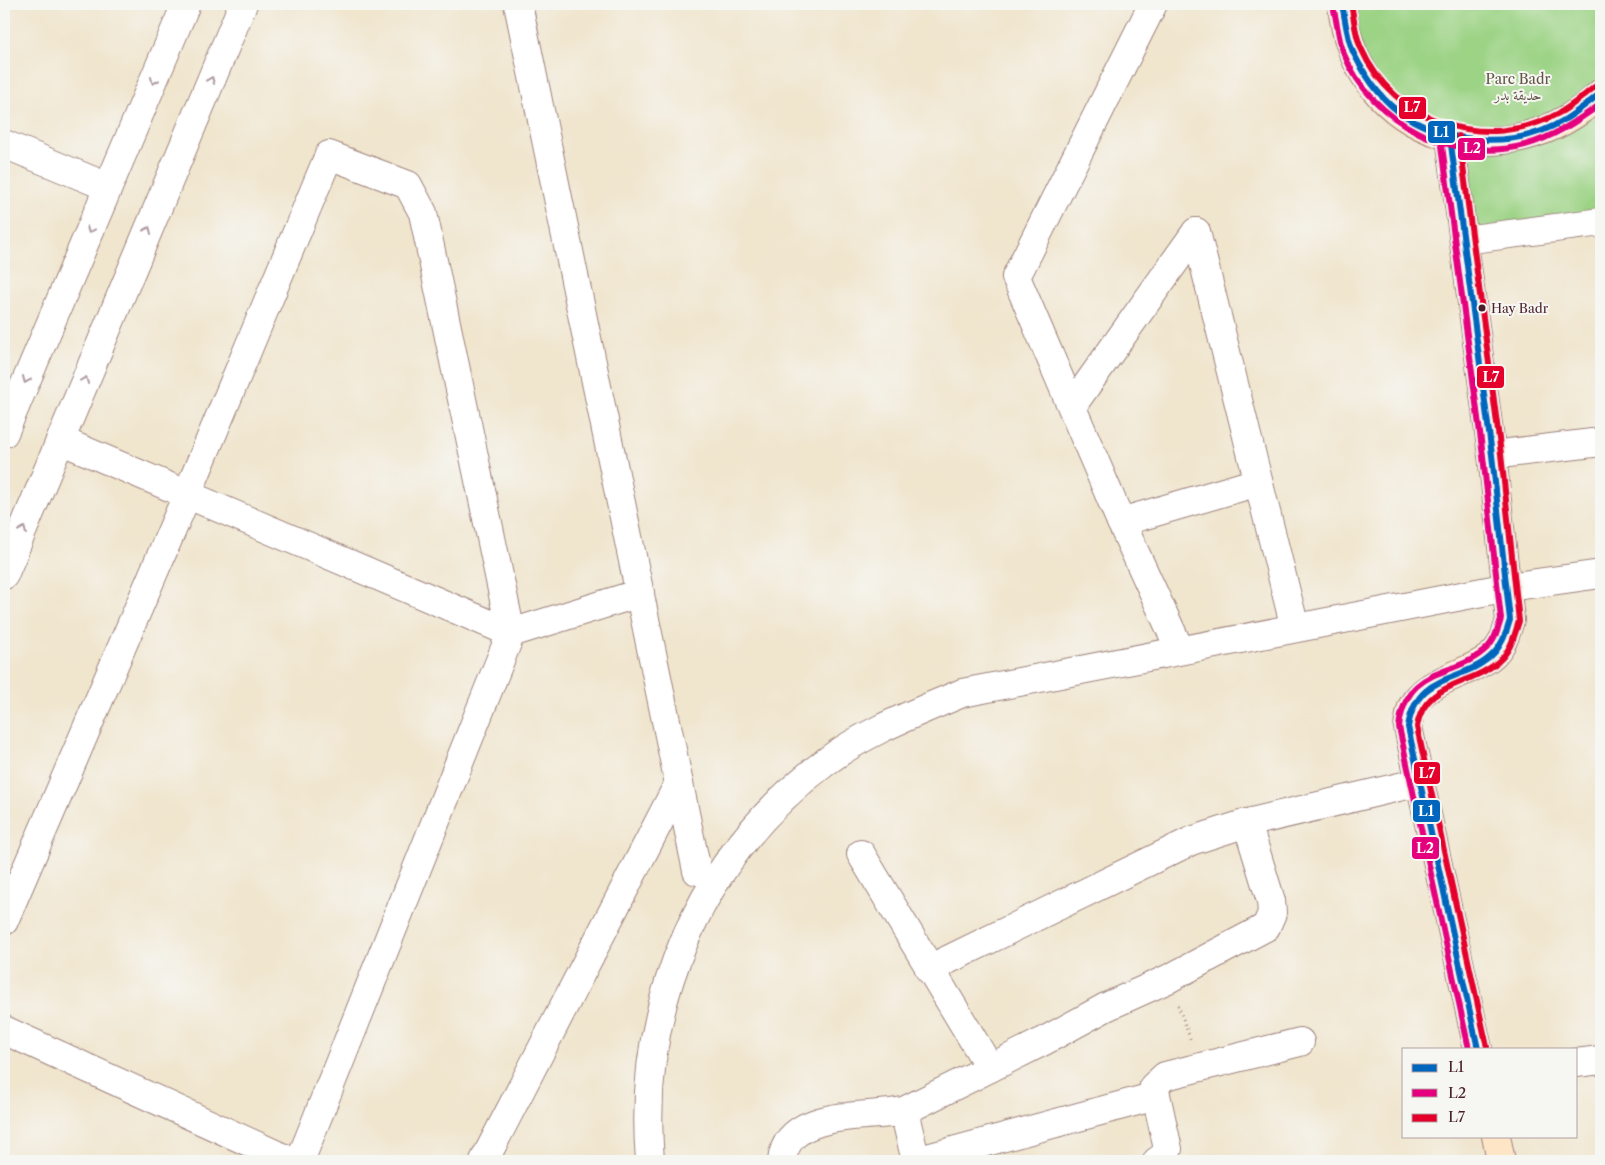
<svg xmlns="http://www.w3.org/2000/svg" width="1605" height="1165" font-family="'Libre Caslon Text',Amiri,serif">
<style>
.green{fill:#9cd385;stroke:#737958}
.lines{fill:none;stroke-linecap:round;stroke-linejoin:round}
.street-casing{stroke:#9d827c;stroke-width:30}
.secondary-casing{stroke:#9d827c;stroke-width:30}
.path{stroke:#9d827c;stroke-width:3;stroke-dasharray:1 4;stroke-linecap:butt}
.street{stroke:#fff;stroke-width:28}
.secondary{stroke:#fde5c5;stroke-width:28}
.bus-1-casing{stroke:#f6f6f2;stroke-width:10}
.bus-2-casing{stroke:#f6f6f2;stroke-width:10}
.bus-3-casing{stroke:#f6f6f2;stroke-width:10}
.bus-1{stroke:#0065bd;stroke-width:6}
.bus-2{stroke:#e5007d;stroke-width:6}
.bus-3{stroke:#e4002b;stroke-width:6}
.oneway{stroke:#ae9aa0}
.bus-dot{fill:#4a1f2b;stroke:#f6f6f2;stroke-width:2}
.labels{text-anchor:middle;stroke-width:4;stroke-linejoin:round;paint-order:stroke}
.bus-label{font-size:13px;fill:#4a1f2b;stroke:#f6f6f2;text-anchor:start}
.park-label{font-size:14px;fill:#635546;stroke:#f6f6f2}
.line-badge{stroke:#f6f6f2;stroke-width:2}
.badge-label{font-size:14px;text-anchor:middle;font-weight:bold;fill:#fff}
</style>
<rect width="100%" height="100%" fill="#f6f6f2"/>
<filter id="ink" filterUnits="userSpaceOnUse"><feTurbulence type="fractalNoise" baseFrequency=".02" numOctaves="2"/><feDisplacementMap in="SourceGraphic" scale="10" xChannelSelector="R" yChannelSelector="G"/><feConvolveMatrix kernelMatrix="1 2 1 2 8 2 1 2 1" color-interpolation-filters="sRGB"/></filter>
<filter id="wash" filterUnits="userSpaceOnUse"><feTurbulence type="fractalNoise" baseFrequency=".0096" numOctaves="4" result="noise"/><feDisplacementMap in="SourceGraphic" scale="20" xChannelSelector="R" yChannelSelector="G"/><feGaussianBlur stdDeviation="1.12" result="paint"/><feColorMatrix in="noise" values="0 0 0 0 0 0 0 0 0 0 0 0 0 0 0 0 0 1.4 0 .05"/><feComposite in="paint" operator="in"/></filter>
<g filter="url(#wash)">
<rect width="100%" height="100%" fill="#f0e5cd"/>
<path class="green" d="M1347,4H1601V232L1454,248L1450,136L1390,98L1346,29Z"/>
</g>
<g filter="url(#ink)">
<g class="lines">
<g class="street-casing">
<g id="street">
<path d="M518,4L697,871"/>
<path d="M1153,4L1016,277L1121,522L1180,650"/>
<path d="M4,144L108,187"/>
<path d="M1196,232L1295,628"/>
<path d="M1464,240L1601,222"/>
<path d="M1072,406L1196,232"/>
<path d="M4,433L186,4"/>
<path d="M60,440L511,633L640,593"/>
<path d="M1492,455L1601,442"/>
<path d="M1121,522L1258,482"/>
<path d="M4,575L243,4"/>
<path d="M861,854L990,1068"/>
<path d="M4,921L187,495L329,155L408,185L423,213L511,633L300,1161"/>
<path d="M929,969L1191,841L1247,823"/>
<path d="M4,1030L290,1161"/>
<path d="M1576,1063L1601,1060"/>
<path d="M904,1111L916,1161"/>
<path d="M484,1161L679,783"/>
<path d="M650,1161C637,1004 699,856 827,761C867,731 916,713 962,693L1508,587L1601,574"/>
<path d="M782,1161C787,1108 867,1119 904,1111L1044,1041L1106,1007L1170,978L1266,927L1272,913L1271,901L1247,823L1420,782"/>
<path d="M916,1161L1156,1096"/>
<path d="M1157,1161L1162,1158L1168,1149L1154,1086L1165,1076L1300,1042"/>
</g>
</g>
<g class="secondary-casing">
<g id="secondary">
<path d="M1342,4C1353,140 1507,184 1601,93"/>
<path d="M1450,137L1492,455L1510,620C1506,634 1502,648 1490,657C1467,675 1426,679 1412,707C1410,713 1409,721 1408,727L1478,1049"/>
<path d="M1496,1136L1501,1161"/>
</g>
</g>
<path class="path" d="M1178,1005L1191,1041"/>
<use href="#street" class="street"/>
<use href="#secondary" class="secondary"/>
<g class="bus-1-casing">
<g id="bus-1">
<path d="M1342,4C1345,19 1347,38 1353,52C1365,76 1382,102 1405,116C1451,145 1517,149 1564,120C1577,112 1589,102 1601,93"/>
<path d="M1450,137L1492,455L1510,620C1507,631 1503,643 1495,652C1465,685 1417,669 1408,727L1478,1049"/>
</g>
</g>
<g class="bus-2-casing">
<g id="bus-2">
<path d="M1333,6C1337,21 1338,39 1344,54C1372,123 1453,164 1525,145C1554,137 1577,121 1601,104"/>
<path d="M1441,138L1483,456L1501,619C1498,629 1495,640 1488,647C1455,680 1407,662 1399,727L1469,1049"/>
</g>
</g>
<g class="bus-3-casing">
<g id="bus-3">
<path d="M1351,4C1354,18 1355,35 1361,48C1394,124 1487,153 1559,113C1572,106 1584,95 1596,86"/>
<path d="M1459,136L1501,454L1519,621C1515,634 1511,649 1501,659C1473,687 1424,680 1417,727L1487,1047"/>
</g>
</g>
<use href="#bus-1" class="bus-1"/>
<use href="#bus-2" class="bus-2"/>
<use href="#bus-3" class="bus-3"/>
</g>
<defs><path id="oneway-chevron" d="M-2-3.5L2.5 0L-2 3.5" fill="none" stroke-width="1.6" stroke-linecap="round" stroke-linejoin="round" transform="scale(1.25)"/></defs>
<g class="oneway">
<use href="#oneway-chevron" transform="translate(211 80) rotate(-67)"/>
<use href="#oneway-chevron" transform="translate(154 81) rotate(113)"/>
<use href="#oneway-chevron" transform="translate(90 230) rotate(113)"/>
<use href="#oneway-chevron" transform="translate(148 230) rotate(-67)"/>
<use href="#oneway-chevron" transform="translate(26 380) rotate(113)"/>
<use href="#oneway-chevron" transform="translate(85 380) rotate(-67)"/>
<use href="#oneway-chevron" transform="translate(23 530) rotate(-67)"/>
</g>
</g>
<circle class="bus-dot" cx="1482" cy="308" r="4.5"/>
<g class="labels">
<g class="bus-label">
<text x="1491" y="313">Hay Badr</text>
</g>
<g class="park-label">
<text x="1518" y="84">Parc Badr<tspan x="1518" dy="16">حديقة بدر</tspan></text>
</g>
</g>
<g class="line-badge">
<rect x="1398" y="96" width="29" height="24" rx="5" fill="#e4002b"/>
<rect x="1427" y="120" width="29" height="24" rx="5" fill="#0065bd"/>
<rect x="1457" y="137" width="29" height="24" rx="5" fill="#e5007d"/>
<rect x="1476" y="365" width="29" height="24" rx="5" fill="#e4002b"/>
<rect x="1413" y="761" width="28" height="24" rx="5" fill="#e4002b"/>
<rect x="1412" y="799" width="29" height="24" rx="5" fill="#0065bd"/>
<rect x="1411" y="836" width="29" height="24" rx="5" fill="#e5007d"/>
</g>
<g class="badge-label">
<text x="1412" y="112">L7</text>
<text x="1441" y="137">L1</text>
<text x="1472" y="153">L2</text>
<text x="1491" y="382">L7</text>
<text x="1427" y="778">L7</text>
<text x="1426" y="816">L1</text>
<text x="1425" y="853">L2</text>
</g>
<rect width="1605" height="1165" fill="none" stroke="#f6f6f2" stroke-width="20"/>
<rect x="1402" y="1048" width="175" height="90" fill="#f6f6f2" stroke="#b1a0a2"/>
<rect x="1412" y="1064" width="25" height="8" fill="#0065bd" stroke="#b1a0a2"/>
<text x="1448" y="1072" font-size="15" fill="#4a1f2b">L1</text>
<rect x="1412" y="1089" width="25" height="8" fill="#e5007d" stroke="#b1a0a2"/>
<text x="1448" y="1098" font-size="15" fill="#4a1f2b">L2</text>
<rect x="1412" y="1114" width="25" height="8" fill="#e4002b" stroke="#b1a0a2"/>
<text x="1448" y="1122" font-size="15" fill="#4a1f2b">L7</text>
</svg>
